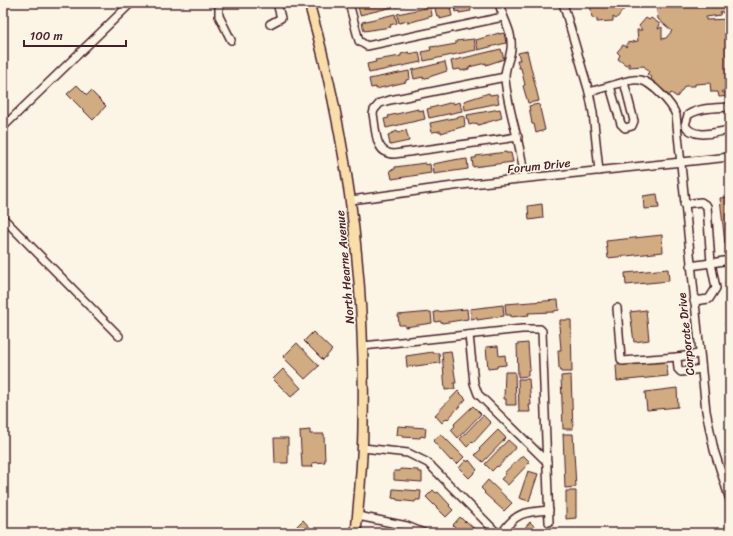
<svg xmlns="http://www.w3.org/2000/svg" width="733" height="536" font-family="Sriracha,sans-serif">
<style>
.building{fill:#d1ab82;stroke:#4a1f2b}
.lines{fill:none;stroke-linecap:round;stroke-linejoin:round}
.minor-casing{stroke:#4a1f2b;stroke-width:10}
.major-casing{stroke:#4a1f2b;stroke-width:12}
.minor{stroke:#fcf5e5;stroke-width:7}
.major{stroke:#f9deab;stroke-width:9}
.labels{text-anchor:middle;stroke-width:3;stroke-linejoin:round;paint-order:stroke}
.street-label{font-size:12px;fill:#4a1f2b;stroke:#fcf5e5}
</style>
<rect width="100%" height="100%" fill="#fcf5e5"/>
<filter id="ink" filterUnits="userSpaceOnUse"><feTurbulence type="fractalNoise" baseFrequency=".025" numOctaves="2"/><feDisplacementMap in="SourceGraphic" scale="8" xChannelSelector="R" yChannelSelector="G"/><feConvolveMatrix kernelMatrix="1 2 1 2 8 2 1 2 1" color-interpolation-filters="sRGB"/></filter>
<g filter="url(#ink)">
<g class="building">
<path d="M366,3H392L393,7L360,15L358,6Z"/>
<path d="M395,3H412L396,7Z"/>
<path d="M449,3L452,16L440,19V17H437L434,4Z"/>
<path d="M454,3H469L471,11L459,13V11L456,12Z"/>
<path d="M590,3H629L616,19L613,17V21L597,22V19L592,18Z"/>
<path d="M656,3H730V6L724,14L721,11L720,15L706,17V20L730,19V90L722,91L723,93L730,92V96L719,97L718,92H711L710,83L695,84V86H685L677,97L671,93L665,102L645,87L652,78L647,74L649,72L644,66L629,67V63L626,65L618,59L620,55L617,52L623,45L627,47V43L638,41L637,30H642L639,26L646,18L649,20L651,18L660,24L658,29L662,27V39L666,38L672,31L658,19Z"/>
<path d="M431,7L432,16L408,23V21L399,23L397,14Z"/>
<path d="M395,14L397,23L390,25L391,27L364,31L362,22Z"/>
<path d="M499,33V34L504,33L506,43L478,50L476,40Z"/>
<path d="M474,39L476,50L424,61L422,52L431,50L430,47L438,46L439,47L456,44V41Z"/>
<path d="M501,49L504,59L486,65V63L469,67V69L461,71L460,69L453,70L451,61Z"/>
<path d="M527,51L539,101L528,103L523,86L525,85L521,68H519L517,60H520L518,53Z"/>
<path d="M409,52V54L419,52L421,62L369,73L367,64L376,62L375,60L401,56V54Z"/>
<path d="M445,62L447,71L423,79V77L414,79L412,70Z"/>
<path d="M409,71L410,79L406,80V82L376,89V87L371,88L369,79Z"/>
<path d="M77,85L87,95L91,91L106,106L93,120L67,94Z"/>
<path d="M489,93L490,95L497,94L499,103L465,110L464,101Z"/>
<path d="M453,102V104L460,102L462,111L429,118L427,109Z"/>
<path d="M539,104L545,130L536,133L534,124H532L529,106Z"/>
<path d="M418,109V111L423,110L425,119L386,128L384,119L389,118L388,116Z"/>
<path d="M500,109L502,118L478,125L477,123L469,125L467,115Z"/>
<path d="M464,116L465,126L441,133V131L432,132L430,123Z"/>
<path d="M406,130L409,141L390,145L388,135L397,131L398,133Z"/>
<path d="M506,152V153H511L513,162L473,167L472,158H476V156Z"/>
<path d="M459,159V160L467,159L468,169L434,174L433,164Z"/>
<path d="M425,163V165L430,164L431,173L392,179L390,170L395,169V167Z"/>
<path d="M657,194L659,208L644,209L643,196Z"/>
<path d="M730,197V243L725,244L720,198Z"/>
<path d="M542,204L543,218L529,220L528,206Z"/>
<path d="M662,235L663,252L608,258L606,241Z"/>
<path d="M668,269L669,281L626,285L625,273Z"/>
<path d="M730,280V292H726L725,281Z"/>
<path d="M558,300L559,310L554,311V312L528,313L529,315L511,317V315H506L505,304Z"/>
<path d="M503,305L504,316L477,320V318L471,319L470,309Z"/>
<path d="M467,309L468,319L442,323L441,321L435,322L434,312Z"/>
<path d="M646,310L649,340L634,342L630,312Z"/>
<path d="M431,312L432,323L405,327V325H399L398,315Z"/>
<path d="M560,320H571L572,372H561L560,368H559L558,350H561L559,325H560Z"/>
<path d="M730,321V337L727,338L725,322Z"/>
<path d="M313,332L332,350L323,360L304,341Z"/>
<path d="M297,343L319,366L305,379L283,357Z"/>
<path d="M528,343L530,370H528V376L518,377L517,344Z"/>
<path d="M498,346L499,356L505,355L506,365L497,366V368L488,369L486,347Z"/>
<path d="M451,351L456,383H454L455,389L445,390L442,352Z"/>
<path d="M433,352V353H439L440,363L407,367L406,356Z"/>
<path d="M727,354H730V370H729Z"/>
<path d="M666,360L668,376L617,381L616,365Z"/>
<path d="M283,369L301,388L291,397L273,379Z"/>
<path d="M505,372H515L516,405H506V399H504Z"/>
<path d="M571,375L573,429H563L561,376Z"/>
<path d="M518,379H529L531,405H529L530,412H519Z"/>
<path d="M677,388L678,407L647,410L645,392Z"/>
<path d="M458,391L466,399L448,419L447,418L442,423L435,415Z"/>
<path d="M473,406L481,414L458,438L451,430L455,426L454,424Z"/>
<path d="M483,415L491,423L473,443L472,442L467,447L460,439Z"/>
<path d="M398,426L426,428L425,437L421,436L420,438L402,437L403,435H397Z"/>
<path d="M310,430V434H324L325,462L312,463L313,467H302L300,431Z"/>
<path d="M498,430L506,438L483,462L475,455L480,450L479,449Z"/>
<path d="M441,434L464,457L457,464L452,460L451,461L433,441Z"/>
<path d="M563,434H573L576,487L565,488Z"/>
<path d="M274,438H288V463H275Z"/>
<path d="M508,440L516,447L498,467L497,466L492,471L485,464Z"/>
<path d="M523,455L530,462L508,485L501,479L506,474L504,473Z"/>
<path d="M466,460L468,462L469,460L477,470L469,478L459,468Z"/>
<path d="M400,469L418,470V472H422V482L394,480V471H400Z"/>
<path d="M528,471L538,474L529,501L519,498Z"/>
<path d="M488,480L512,503L504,511L484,493L485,492L481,488Z"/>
<path d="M393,489L421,491L420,500H416L415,502L397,500V499L392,498Z"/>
<path d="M433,490L436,493L438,492L450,505L449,506L453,510L446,517L426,497Z"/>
<path d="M566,491H576V518L566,519Z"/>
<path d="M460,517L465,522L466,521L479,533H461L453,525Z"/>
<path d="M303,520L315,533H292L291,532Z"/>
<path d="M530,522L541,533H526L523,530Z"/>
</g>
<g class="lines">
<g class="minor-casing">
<g id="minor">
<path d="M222,3L219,7V16L231,40"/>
<path d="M349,3L359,41L367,46L503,17"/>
<path d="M499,3C503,20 513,31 511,49C510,59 504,69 505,79C508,113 522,144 524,178"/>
<path d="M563,3L589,92L593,113L599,171"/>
<path d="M270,24L281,18L277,3"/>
<path d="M505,77L390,100L380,103L374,110L373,114C376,128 374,154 394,154L518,137"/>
<path d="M624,82C629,80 634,79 640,80C652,82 672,104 676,115L706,411L714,450L730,500"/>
<path d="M589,92L624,82L634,121L632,126L625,128L621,124L610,86"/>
<path d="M730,107C716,108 700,107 688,115L685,125C693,140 716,132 730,130"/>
<path d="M3,127L131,3"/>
<path d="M351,200L461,185L730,157"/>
<path d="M684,204L701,202L707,206L711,263L690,266"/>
<path d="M3,218L119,336"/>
<path d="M694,301L709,299L716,288L711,263L730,260"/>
<path d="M617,308L621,359L622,361L677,357"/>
<path d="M469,335L474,383L478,394L547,462"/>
<path d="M363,346L522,329H540L542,331L549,522"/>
<path d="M699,354L677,357L678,369L681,372L701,369"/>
<path d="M363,448L408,453L428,463L497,533"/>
<path d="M358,516L407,526L424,533"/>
<path d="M502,533C516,512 525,512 549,510"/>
</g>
</g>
<g class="major-casing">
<path id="major" d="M309,3C348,140 366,282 363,424C363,461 359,497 356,533"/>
</g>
<use href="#minor" class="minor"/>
<use href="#major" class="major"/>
</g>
</g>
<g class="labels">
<g class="street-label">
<text transform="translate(539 166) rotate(-6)" y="4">Forum Drive</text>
<text transform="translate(345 267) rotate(-95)" y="4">North Hearne Avenue</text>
<text transform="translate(686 334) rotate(-96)" y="4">Corporate Drive</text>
</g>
</g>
<rect width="733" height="536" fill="none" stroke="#fcf5e5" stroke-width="16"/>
<rect x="8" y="8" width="717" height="520" fill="none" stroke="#4a1f2b" stroke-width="1.5" filter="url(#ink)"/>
<path d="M24 40v6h102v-6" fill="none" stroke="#4a1f2b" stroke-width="2"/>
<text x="30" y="40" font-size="12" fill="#4a1f2b" stroke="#fcf5e5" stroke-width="3" paint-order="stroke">100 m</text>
</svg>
